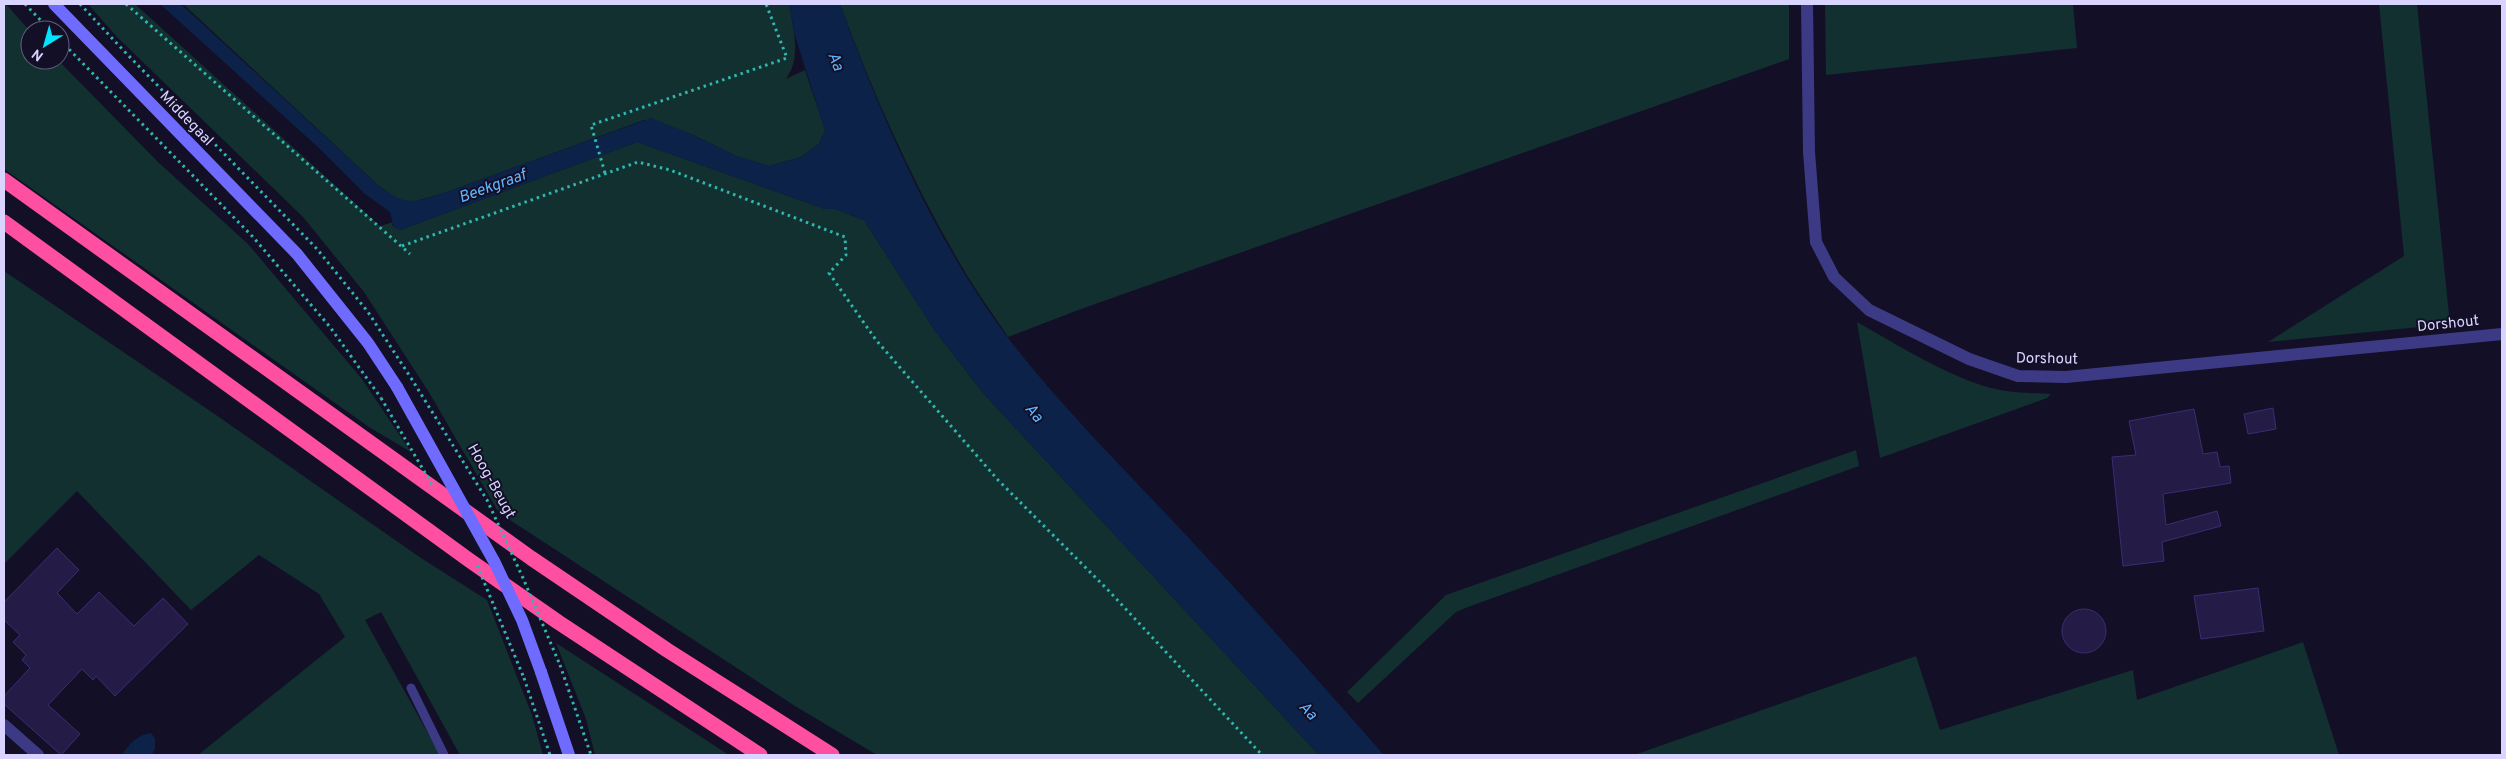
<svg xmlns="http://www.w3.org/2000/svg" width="2506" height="759" font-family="Overpass,sans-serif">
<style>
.green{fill:#12302f}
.water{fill:#0c2248}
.building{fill:#241b47;stroke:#3b2d73}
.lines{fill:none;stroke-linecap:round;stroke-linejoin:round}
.path{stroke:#2fb8b0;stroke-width:3;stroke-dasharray:2.5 4;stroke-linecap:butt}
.lane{stroke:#3d3a85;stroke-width:9}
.street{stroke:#3d3a85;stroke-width:12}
.secondary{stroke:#6f6bff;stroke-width:12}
.highway{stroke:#ff4fa3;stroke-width:15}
.path-bridge{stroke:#2fb8b0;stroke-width:3;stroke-dasharray:2.5 4;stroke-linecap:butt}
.secondary-bridge{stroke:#6f6bff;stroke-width:12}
.labels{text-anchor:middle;stroke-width:4;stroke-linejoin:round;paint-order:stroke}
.street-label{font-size:15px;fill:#d9d4ff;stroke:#130f26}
.water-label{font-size:16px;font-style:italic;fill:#62b6ff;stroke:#130f26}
</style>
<rect width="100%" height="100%" fill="#130f26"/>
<g class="green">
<path d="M4,4H6L30,31V60H58L158,162L248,244L362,379L411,452L369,427L4,169Z"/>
<path d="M88,4H135L380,226L393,222L392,225L400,230L637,142L825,209H835L864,220L935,331L984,394L1319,755H877L795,706L499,513L430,394L364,292L303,217L117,37Z"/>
<path d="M183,4H789C793,29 802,57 786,79L805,70L825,130L819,144L801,157L769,166L736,156L691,134L644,120L447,192L413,202H405L393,196L379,186Z"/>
<path d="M840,4H1789V59L1081,309L1008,337C993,314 976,291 962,267C913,184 873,94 840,4Z"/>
<path d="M1825,4H2073L2077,48L1826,75Z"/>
<path d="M2379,4H2417L2450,324L2268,342L2404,256Z"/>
<path d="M4,271L219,417L418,556L487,600L532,715L543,755H460L381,612L365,620L440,755H198L345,637L319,594L259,555L191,610L77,491L4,564Z"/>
<path d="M1857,322C1898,345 1954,381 2000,390C2017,393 2034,393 2051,394L2047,398L1880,458Z"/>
<path d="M1856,450L1859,466L1468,607L1456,612L1358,703L1347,692L1446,595Z"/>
<path d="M2303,642L2339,755H1634L1916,656L1940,730L2133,670L2137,700Z"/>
<path d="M556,643L729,755H595L586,719Z"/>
</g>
<g class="water">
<path d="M160,4H181L379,186C409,208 414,202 447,192L651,118L691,134L736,156L769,166L801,157L819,144L825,130L795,36L789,4H840C881,118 938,247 1012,343C1065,411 1127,472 1186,535C1253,607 1319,681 1384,755H1319L984,394L935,331L864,220L835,209H825L637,142L400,230L394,228L390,212L365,194L320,149Z"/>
<path d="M151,733L155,738V748L152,755H122C129,744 137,735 151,733Z"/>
</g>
<g class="building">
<path d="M2273,408L2276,429L2248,434L2244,414Z"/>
<path d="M2194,409L2203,454L2217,452L2220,467L2229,466L2231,483L2163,494L2166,525L2217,511L2221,526L2162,542L2164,561L2123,566L2112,457L2136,455L2129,421Z"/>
<path d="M57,548L79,570L57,593L77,614L99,592L134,626L163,598L188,624L115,696L96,676L93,680L82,669L48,705L80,734L61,755L4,704V696L30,668L22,660L26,655L13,642L20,635L4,620V602Z"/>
<path d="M2258,588L2264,631L2201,639L2194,596Z"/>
<circle cx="2084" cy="631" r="22"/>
</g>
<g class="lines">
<g class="path">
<path d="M25,4L50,30"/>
<path d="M80,4L124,51L317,249L368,312L411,378"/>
<path d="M126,4L410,254"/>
<path d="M60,40L253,237L330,327L381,398"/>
<path d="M605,173L591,125L787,58L766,4"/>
<path d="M402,246L638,162L670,170L845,237L846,255L829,273L876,340L998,480L1109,591L1262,755"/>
<path d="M560,665L591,755"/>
<path d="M524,678L550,755"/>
</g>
<path class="lane" d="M411,688L444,755"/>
<g class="street">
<path d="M1807,4L1809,152L1816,242L1834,277L1869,310L1969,359L2018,376L2066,377L2502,334"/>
<path d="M4,725L38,755"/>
</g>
<g class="secondary">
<path d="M54,4L297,254L368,343L397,387"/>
<path d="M541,672L569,755"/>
</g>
<g class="highway">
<path d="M4,180L531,558L667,650L832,755"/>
<path d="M4,222L469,560L558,622L760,755"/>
</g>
<g class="path-bridge">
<path d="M411,378L487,500L523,578L560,665"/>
<path d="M381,398L434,488"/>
<path d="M477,565L524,678"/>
</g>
<path class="secondary-bridge" d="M397,387L495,563L522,620L541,672"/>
</g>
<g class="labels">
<g class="street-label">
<text transform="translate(187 118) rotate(46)" y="5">Middegaal</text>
<text transform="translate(2448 323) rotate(-6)" y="5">Dorshout</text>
<text transform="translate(2047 358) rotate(1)" y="5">Dorshout</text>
<text transform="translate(492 481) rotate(61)" y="5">Hoog-Beugt</text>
</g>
<g class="water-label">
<text transform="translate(837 61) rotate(69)" y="6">Aa</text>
<text transform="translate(492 185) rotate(-20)" y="6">Beekgraaf</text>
<text transform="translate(1035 412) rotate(50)" y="6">Aa</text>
<text transform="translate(1309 710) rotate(47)" y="6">Aa</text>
</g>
</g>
<rect width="2506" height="759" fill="none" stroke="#d9d4ff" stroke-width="10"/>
<g transform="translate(45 45) rotate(217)"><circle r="24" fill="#130f26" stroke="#625e7d"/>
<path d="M0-4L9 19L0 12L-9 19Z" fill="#00e5ff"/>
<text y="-8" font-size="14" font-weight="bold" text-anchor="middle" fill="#d9d4ff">N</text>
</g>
</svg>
